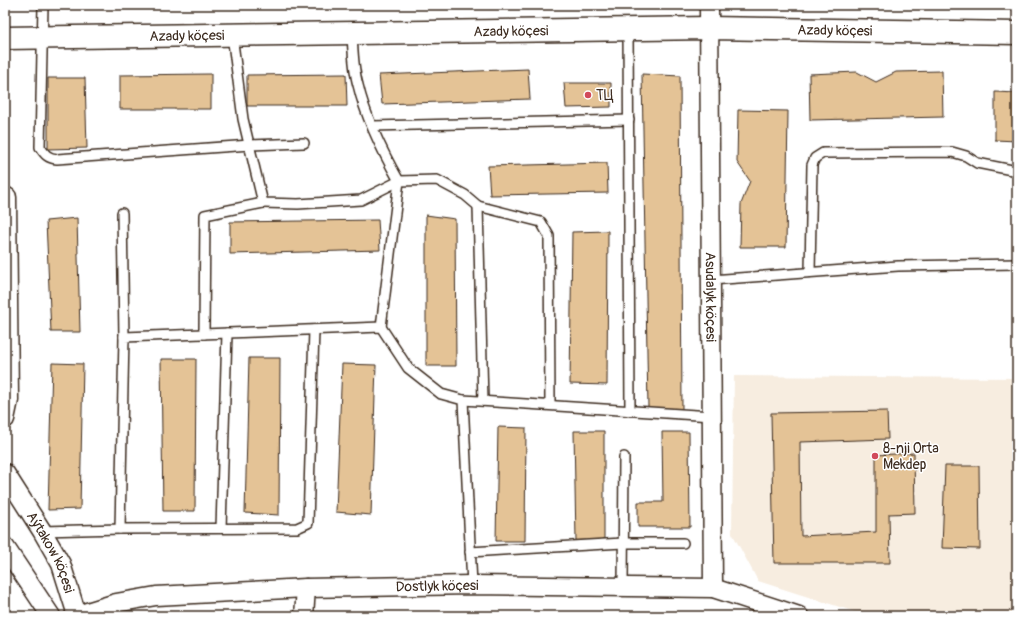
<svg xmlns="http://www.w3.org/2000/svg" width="1022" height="621" font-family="Pangolin,sans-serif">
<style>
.built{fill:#f7ede0}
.building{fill:#e4c396;stroke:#3b2a1e}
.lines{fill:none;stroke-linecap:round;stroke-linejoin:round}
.lane-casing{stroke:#3b2a1e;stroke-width:12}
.street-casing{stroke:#3b2a1e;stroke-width:21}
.secondary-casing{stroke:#3b2a1e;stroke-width:25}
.lane{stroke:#fff;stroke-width:9}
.street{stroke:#fff;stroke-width:18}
.secondary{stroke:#fff;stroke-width:22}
.poi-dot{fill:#d1495b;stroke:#fff;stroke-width:1.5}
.labels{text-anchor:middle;stroke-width:3;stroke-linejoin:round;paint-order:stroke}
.street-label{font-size:14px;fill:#3b2a1e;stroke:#fff}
.poi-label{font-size:14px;fill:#3b2a1e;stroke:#fff;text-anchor:start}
</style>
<rect width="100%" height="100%" fill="#fff"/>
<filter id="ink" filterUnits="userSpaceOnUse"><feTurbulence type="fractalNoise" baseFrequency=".025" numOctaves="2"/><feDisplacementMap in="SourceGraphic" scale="8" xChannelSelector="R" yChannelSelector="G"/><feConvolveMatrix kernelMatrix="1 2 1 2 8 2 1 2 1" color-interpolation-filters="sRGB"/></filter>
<g filter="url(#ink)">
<path class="built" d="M734,376L1017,378V616H868L758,581L732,533Z"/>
<g class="building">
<path d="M528,69L530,99L382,104L379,75Z"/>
<path d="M942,71L943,117L810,120L809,74L857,72L876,82L896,72Z"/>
<path d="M211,74V109H120V75Z"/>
<path d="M346,74L347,106H247V75Z"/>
<path d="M642,74L680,76L682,410L648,408Z"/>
<path d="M48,78H85L87,148L48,149Z"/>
<path d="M564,83H611V107L566,108Z"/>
<path d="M995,92L1017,93V141L995,140Z"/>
<path d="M738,110L788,111L786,247H740L741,204L750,181L737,162Z"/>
<path d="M607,163L608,193L490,195L488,166Z"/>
<path d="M426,215L455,219L456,366H426Z"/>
<path d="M77,218L80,332H51L46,221Z"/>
<path d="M378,220L380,250L230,254V222Z"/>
<path d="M608,231L607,385L570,384L572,232Z"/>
<path d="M249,358H280L279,515L245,513Z"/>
<path d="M161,359H196L195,511H163Z"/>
<path d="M52,363L83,364L80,509L48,510Z"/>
<path d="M342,364L376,365L371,515L336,512Z"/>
<path d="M887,411L888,439L800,442L801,536L876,532V455L914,453L915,513L889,514L890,563H774L771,413Z"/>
<path d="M498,427L526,428L525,541H496Z"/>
<path d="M574,431H604V541H576Z"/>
<path d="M662,432H689L690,527H638V502H663Z"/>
<path d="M945,466H979L980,549L942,548Z"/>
</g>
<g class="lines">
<g class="lane-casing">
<g id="lane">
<path d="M43,5L40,147C45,155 48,158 57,159L250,145L304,143"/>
<path d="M628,29L630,411"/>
<path d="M352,33C353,50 353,68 358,85C366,119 382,151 399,181L437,180L465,195L478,206L541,222L549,236L550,405"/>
<path d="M232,35L243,119L263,203L298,204L361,200L399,181"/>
<path d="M372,126L629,120"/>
<path d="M478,206L483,401"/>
<path d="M122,213L124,337"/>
<path d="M810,272L812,165L815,158L823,153L952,152L966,156L977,163L1017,171"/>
<path d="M711,280L898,266L1017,264"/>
<path d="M381,327L399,181"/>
<path d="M204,334L205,215L263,203"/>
<path d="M463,400L712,416"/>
<path d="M221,528L227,333"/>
<path d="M120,529L297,528L308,523L314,330"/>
<path d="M42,531L120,529L124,337L381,327L408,368L441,394L463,400L472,585"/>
<path d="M470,552L623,543H683"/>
<path d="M623,587L624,457"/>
</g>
</g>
<g class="street-casing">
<g id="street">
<path id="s1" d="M709,5L713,588"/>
<path d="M5,419L9,400L7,197"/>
<path id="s2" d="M5,473L42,531L61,564L77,615"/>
<path d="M5,547L51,616"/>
<path id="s3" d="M74,616L116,603L156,596L306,588L472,585L713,588L799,616"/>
<path d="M304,616L306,588"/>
</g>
</g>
<g class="secondary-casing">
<g id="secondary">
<path id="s4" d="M5,38L709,28L1017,33"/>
</g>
</g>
<use href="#lane" class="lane"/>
<use href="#street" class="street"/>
<use href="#secondary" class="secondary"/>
</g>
</g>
<g class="poi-dot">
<circle cx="588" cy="95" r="4"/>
<circle cx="875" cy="456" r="4"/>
</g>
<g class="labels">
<g class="street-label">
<text dy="5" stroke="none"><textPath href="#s4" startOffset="830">Azady köçesi</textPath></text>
<text dy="5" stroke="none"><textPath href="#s4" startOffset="506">Azady köçesi</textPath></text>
<text dy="5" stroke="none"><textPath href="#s4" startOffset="182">Azady köçesi</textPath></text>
<text dy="5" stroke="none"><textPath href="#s1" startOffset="292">Asudalyk köçesi</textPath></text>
<text dy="5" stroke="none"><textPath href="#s2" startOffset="92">Aýtakow köçesi</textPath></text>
<text dy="5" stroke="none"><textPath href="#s3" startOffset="366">Dostlyk köçesi</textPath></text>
</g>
<g class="poi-label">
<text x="596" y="100">ТЦ</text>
<text x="883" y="453">8-nji Orta<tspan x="883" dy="16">Mekdep</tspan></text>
</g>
</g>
<rect width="1022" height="621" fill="none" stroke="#fff" stroke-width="20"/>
<rect x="10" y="10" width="1002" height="601" fill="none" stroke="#3b2a1e" stroke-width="1.5" filter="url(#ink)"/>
</svg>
